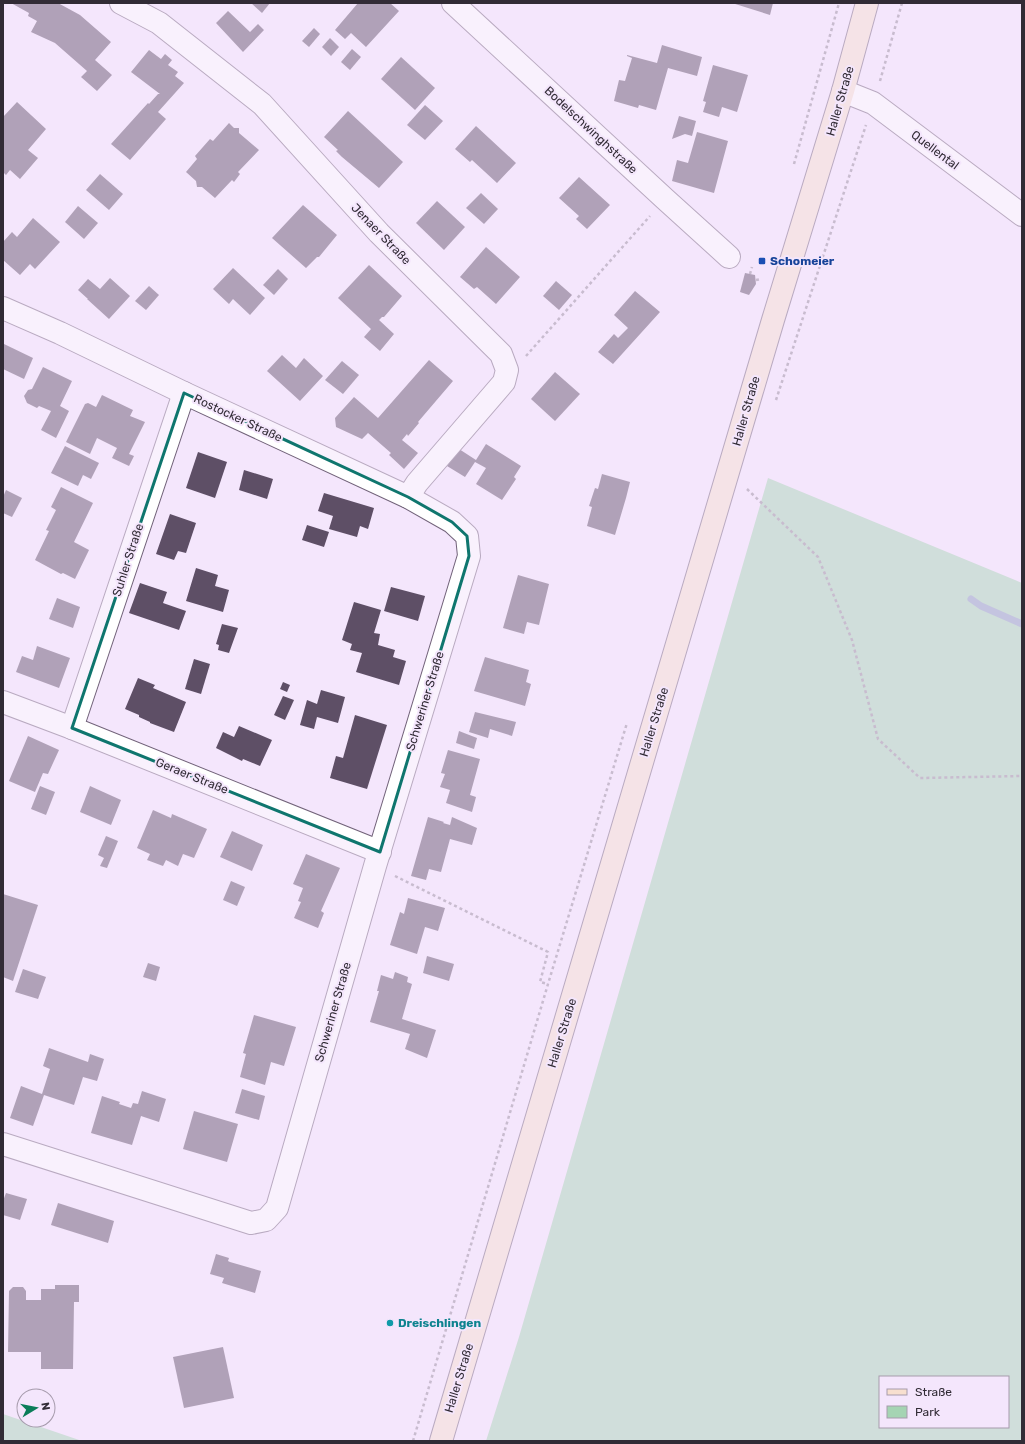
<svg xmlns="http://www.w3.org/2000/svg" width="1025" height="1444" font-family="Rubik,sans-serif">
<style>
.green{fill:#a5d4b3;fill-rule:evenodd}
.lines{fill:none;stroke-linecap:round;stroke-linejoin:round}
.stream{stroke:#8a9cbe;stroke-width:7}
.building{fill:#5e4f66}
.street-casing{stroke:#72637a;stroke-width:24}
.secondary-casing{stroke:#72637a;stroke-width:24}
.path{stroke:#938999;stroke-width:2.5;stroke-dasharray:3 3;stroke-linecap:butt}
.street{stroke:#fff;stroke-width:22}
.secondary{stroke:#f7dfcf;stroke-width:22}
.marked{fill:none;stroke:#0f766e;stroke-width:3;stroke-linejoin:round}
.transit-dot{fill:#1a4fb4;stroke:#f4e6fc;stroke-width:1.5}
.culture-dot{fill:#0f9aa8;stroke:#f4e6fc;stroke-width:1.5}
.labels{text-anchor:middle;stroke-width:4;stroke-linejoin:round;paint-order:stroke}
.street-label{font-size:12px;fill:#312b35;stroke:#f4e6fc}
.transit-label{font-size:12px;font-weight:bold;fill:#164399;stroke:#f4e6fc;text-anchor:start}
.culture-label{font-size:12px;font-weight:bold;fill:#0d838f;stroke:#f4e6fc;text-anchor:start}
</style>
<rect width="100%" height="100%" fill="#f4e6fc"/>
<g class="green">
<path d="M768,478L1022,583V1441H486L519,1337ZM880,1377H1008V1427H880Z"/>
<path d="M3,1414L82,1441H3Z"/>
</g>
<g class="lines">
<path class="stream" d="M971,599L981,606L1022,624"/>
</g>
<g class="building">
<path d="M11,3H58L80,15L111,42L95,60L112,75L97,91L81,77L87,71L55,43L31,32L37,21L28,16L29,13Z"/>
<path d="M251,3H270L262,13Z"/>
<path d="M358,3H390L399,11L366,47L351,33L345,39L335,30Z"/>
<path d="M732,3H773L770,15Z"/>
<path d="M228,11L250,32L258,24L264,30L243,52L216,23Z"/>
<path d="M314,28L320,34L309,47L302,41Z"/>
<path d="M330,38L339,47L331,56L322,47Z"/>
<path d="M662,45L702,57L697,76L668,68L656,110L639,105L638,108L614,101L619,80L625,81L632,58L627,56V55L657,63Z"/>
<path d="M352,49L361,57L350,70L341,62Z"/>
<path d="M149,50L161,59L165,54L172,60L168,65L178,72L175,76L184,83L158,112L166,119L130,160L111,144L148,103L149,104L158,94H160L131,72Z"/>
<path d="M401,57L435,88L415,110L381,79Z"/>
<path d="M713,65L748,75L737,112L722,107L719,117L703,112L706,102L703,101Z"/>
<path d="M17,102L46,129L28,150L38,158L20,179L10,170L6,175L3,172V117Z"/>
<path d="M425,105L443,121L425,140L407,125Z"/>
<path d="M348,111L403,162L379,188L342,157L336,151L338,150L324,137Z"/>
<path d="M679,116L696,121L692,136L685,134L672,139Z"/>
<path d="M229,123L234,128H239V133L259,150L238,172L240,174L234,182L232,180L215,198L202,187H197L196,181L186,172L197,159L195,156L210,139L213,141Z"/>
<path d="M476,126L516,163L497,183L472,160L470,162L455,149Z"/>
<path d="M697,132L728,141L714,193L672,181L677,160L688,163Z"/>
<path d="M100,174L123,194L109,210L86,190Z"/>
<path d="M579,177L610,205L587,229L576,219L579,216L559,198Z"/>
<path d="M481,193L498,209L484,224L466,208Z"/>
<path d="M437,201L465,227L444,250L416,223Z"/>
<path d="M303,205L337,235L319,257H317L306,268L272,238Z"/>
<path d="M78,206L98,223L84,239L65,222Z"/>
<path d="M33,218L60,242L35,269L30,264L20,275L3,260V242L12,232L17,237Z"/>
<path d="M486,247L520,277L496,304L477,287L474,289L460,277Z"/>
<path d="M369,265L402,296L384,317H382L379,320L394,334L380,351L364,337L371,329L338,298Z"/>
<path d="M233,268L265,298L250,315L233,299L229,304L213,289Z"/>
<path d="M278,269L288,279L274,295L263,285Z"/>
<path d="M745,273L755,275L756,284L749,295L740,292Z"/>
<path d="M110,278L130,296L109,319L87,299H88L78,290L88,279L100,289Z"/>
<path d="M556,281L572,295L559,310L543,296Z"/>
<path d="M149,286L159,295L146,310L135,301Z"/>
<path d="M635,291L660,312L613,364L598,352L614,334L618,338L628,328L614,315Z"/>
<path d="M4,344L33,358L24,379L3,369Z"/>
<path d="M282,355L296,368L304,358L323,376L300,401L267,371Z"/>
<path d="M429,360L453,381L418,422L419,423L408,436L407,434L402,440L418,453L404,469L389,455L391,453L368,433L362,439L336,427L335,418L354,397L378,418Z"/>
<path d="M342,361L359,375L343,394L325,380Z"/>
<path d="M43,367L72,381L60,406L69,411L56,438L41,430L51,411L39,406L37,408L27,403L24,396L28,390L32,389Z"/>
<path d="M555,372L580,394L555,421L531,399Z"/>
<path d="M102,395L133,410L130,416L145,422L129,454L134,456L129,466L112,458L117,448L97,438L90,454L66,442L85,404L88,403L96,407Z"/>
<path d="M486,444L521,466L514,477L516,479L502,500L476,484L486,468L475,462L465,477L447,466L459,449L476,460Z"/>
<path d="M65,446L99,463L91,479L83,475L78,486L51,473Z"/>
<path d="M198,452L227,462L215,498L186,488Z"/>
<path d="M244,470L273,479L267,499L239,490Z"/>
<path d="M602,474L630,482L626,498L615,535L587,526L592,507L589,506L595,488L598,489Z"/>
<path d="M61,487L93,503L74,542L89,550L75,579L63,573L61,574L35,560L49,531L46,530L56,510L51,507Z"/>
<path d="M6,490L22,498L12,517L3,513V497Z"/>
<path d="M324,493L374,508L368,529L360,526L357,537L329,529L333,516L318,511Z"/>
<path d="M170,514L196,523L186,553L178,551L174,560L156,554Z"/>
<path d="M307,525L329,532L324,547L302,540Z"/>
<path d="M196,568L218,575L215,586L229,590L223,612L186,601Z"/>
<path d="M518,575L549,584L539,625L527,622L524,634L503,628Z"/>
<path d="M140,583L167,592L163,603L186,611L179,630L129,613Z"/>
<path d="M391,587L425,596L418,621L384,611Z"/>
<path d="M57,598L80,607L73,628L49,619Z"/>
<path d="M354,602L381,610L374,633L380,634L378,645L395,650L393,657L406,661L399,685L356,672L362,653L350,650L352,644L342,640Z"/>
<path d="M222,624L238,628L229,653L218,650L219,645L216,644Z"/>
<path d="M37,646L70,658L59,688L16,672L22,656L33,660Z"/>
<path d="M485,657L529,670L526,682L531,684L525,706L474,691Z"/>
<path d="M194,659L210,664L201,694L185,689Z"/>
<path d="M138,678L155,685L153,688L186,702L174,732L150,723V722L139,717V715L125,709Z"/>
<path d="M283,682L290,685L287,692L280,689Z"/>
<path d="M321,690L345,697L338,723L317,717L314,729L300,725L307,700L317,704Z"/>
<path d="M283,696L294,700L285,720L274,715Z"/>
<path d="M475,712L516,722L512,736L490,729L488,738L469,732Z"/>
<path d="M355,715L387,725L367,789L330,778L336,756L343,758Z"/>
<path d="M239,726L272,740L260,766L243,759L242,761L216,748L223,732L234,737Z"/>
<path d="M459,731L477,738L474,749L456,743Z"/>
<path d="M28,736L59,750L48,774L43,773L35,792L9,781Z"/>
<path d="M448,750L480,759L470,795L476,797L472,812L446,803L450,790L440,787L445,774L441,773Z"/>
<path d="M40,786L55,792L46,815L31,809Z"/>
<path d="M90,786L121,800L111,825L80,812Z"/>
<path d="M153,810L171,818L172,814L207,829L194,858L183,854L178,866L166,860L163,866L147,860L150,854L137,848Z"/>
<path d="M428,817L444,822L443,823L450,825L452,817L477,828L472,845L450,839L441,872L429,869L426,880L411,876Z"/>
<path d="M232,831L263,845L252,871L220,857Z"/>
<path d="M106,836L118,841L107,868L100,866L104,858L98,855Z"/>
<path d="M306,854L340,868L321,911L324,913L318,928L294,918L301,902L298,901L303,888L293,884Z"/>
<path d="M231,881L245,887L237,906L223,900Z"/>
<path d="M3,894L38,905L13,981L3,977Z"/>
<path d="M408,898L445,908L438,931L425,927L417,954L390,945L400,912L404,914Z"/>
<path d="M427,956L454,964L449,981L423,973Z"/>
<path d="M148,963L160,967L156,981L143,977Z"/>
<path d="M23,969L46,977L38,999L15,992Z"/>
<path d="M395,972L408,977L407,982L412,984L402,1019L436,1030L427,1058L405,1049L410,1034L370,1022L379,991H377L381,975L393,979Z"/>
<path d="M254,1015L296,1027L284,1066L271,1062L265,1085L240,1077L246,1054L243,1053Z"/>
<path d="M49,1048L88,1062L90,1054L104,1059L97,1081L83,1077L74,1105L44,1095L33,1126L10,1118L21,1086L42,1094L50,1069L43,1066Z"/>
<path d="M242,1089L265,1096L259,1120L235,1113Z"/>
<path d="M142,1091L166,1099L159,1122L141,1116L132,1145L91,1133L102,1096L120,1102L119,1104L131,1108L133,1103L138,1104Z"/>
<path d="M194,1111L238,1124L227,1162L183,1149Z"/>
<path d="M6,1193L27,1199L20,1220L3,1215V1201Z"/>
<path d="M58,1203L114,1221L108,1243L51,1225Z"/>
<path d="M216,1254L229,1258L228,1261L230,1262L261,1271L255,1293L222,1283L224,1278L210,1274Z"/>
<path d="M55,1285H79V1302H74L73,1369H41V1352H8L9,1291L13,1287H23L26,1291V1300H41V1289H55Z"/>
<path d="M223,1347L234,1398L184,1408L173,1357Z"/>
</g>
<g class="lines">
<g class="street-casing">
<g id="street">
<path d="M121,3L159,23L262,104L379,233L501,354L507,370L504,382L417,483L408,497"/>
<path d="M453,3L665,199L729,257"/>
<path d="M843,91L873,103L1022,215"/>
<path d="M3,308L60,333L184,393L408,497L452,522L467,536L469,556L375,866L277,1208L266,1220L251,1223L3,1144"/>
<path d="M3,702L72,728L380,852"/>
<path d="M72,728L184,393"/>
</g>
</g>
<g class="secondary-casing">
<path id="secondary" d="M441,1441L773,320L843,91L867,3"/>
</g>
<g class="path">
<path d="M880,81L902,3"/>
<path d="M794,164L839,3"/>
<path d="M750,274L752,267"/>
<path d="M756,280L761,279"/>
<path d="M526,356L650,216"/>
<path d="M776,400L866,125"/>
<path d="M747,489L818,557L852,640L878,739L920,778L1022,776"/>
<path d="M395,876L548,952L540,982L548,984"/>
<path d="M413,1441L548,984L627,723"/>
</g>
<use href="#street" class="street"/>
<use href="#secondary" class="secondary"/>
</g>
<path d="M0 0H1025V1444H0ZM184,393L408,497L452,522L467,536L469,556L380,852L72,728Z" fill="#f4e6fc" fill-opacity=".55" fill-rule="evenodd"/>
<path class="marked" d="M184,393L408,497L452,522L467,536L469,556L380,852L72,728Z"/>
<rect class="transit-dot" x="758" y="257" width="8" height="8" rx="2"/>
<circle class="culture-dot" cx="390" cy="1323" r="4"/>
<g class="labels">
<g class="street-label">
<text transform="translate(840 101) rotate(-74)" y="4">Haller Straße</text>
<text transform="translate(591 130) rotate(43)" y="4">Bodelschwinghstraße</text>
<text transform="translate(935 150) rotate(37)" y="4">Quellental</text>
<text transform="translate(381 234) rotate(46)" y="4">Jenaer Straße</text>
<text transform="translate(746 411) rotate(-74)" y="4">Haller Straße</text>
<text transform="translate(238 418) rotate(25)" y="4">Rostocker Straße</text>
<text transform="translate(128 560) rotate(-72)" y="4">Suhler Straße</text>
<text transform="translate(425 701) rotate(-73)" y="4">Schweriner Straße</text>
<text transform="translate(654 722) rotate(-73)" y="4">Haller Straße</text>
<text transform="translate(192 776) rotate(22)" y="4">Geraer Straße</text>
<text transform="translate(333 1012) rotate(-74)" y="4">Schweriner Straße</text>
<text transform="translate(562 1033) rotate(-73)" y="4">Haller Straße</text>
<text transform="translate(459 1378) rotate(-73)" y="4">Haller Straße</text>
</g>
<g class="transit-label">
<text x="770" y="265">Schomeier</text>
</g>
<g class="culture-label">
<text x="398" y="1327">Dreischlingen</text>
</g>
</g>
<rect width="1025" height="1444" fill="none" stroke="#312b35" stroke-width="8"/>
<rect x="879" y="1376" width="130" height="52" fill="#f4e6fc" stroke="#a69bac"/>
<rect x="887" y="1389" width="20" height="6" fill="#f7dfcf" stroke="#a69bac"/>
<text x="915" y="1396" font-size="12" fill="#312b35">Straße</text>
<rect x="887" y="1406" width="20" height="12" fill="#a5d4b3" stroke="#a69bac"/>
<text x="915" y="1416" font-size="12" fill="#312b35">Park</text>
<g transform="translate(36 1408) rotate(80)"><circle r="19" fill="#f4e6fc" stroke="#a69bac"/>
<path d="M0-3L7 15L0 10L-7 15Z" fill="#0b7d59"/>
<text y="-6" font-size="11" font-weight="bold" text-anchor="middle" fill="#312b35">N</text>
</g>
</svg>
